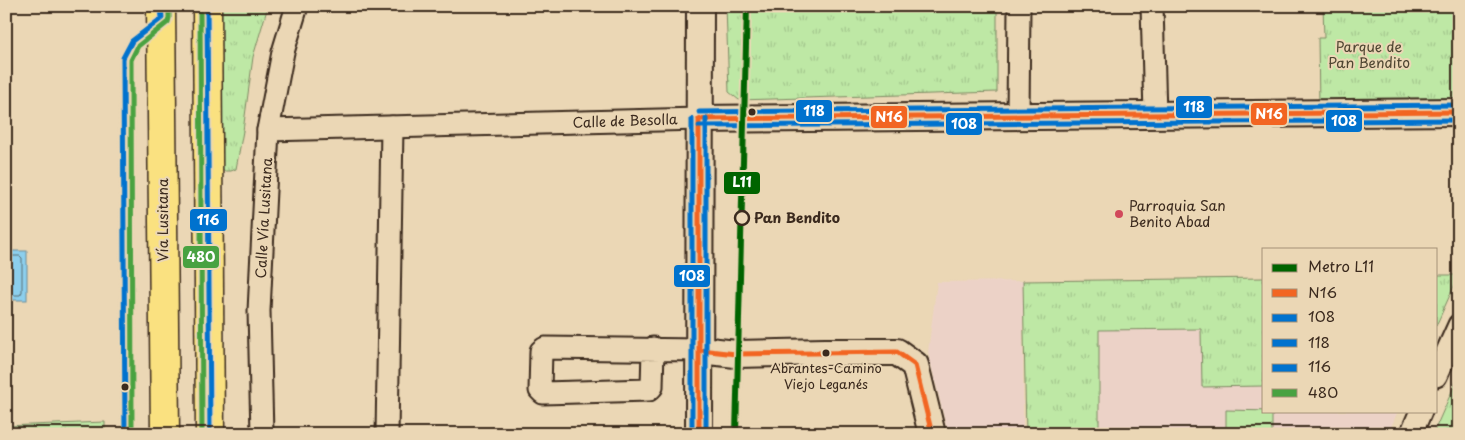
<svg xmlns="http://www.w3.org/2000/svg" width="1465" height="440" font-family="'Playpen Sans',sans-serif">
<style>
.built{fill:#ecd2c7}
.park{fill:url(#park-tufts);stroke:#7c8962}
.pitch{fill:#bee8a5;stroke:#7c8962}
.water{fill:#8ccfed;stroke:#6c8d9a}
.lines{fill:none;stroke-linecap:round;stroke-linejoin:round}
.shore{stroke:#5b6c71;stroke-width:1}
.minor-casing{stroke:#3b2a1e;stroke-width:25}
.tertiary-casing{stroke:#3b2a1e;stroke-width:30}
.primary-casing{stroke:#3b2a1e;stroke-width:31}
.minor{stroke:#ebd7b5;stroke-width:21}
.tertiary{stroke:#ebd7b5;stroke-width:26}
.primary{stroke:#fae180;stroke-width:28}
.bus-1-casing{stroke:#ebd7b5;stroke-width:9}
.bus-2-casing{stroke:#ebd7b5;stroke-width:9}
.bus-3-casing{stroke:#ebd7b5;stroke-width:9}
.bus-4-casing{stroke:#ebd7b5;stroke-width:9}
.bus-5-casing{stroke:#ebd7b5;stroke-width:9}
.bus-1{stroke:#f26522;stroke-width:5}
.bus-2{stroke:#0072ce;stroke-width:5}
.bus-3{stroke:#0072ce;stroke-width:5}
.bus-4{stroke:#0072ce;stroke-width:5}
.bus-5{stroke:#48a241;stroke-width:5}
.metro-1-casing{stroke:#ebd7b5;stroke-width:10}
.metro-1{stroke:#006400;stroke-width:6}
.bus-dot{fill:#3b2a1e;stroke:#ebd7b5;stroke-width:2}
.poi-dot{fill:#d1495b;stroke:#ebd7b5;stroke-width:2}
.stop-dot{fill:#ebd7b5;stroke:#3b2a1e;stroke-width:2.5}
.labels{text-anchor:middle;stroke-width:4;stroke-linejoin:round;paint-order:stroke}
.bus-label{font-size:13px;fill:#3b2a1e;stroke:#ebd7b5}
.park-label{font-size:14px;fill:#4f4632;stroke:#ebd7b5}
.street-label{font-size:14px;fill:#3b2a1e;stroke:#ebd7b5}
.poi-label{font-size:14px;fill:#3b2a1e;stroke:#ebd7b5;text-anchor:start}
.stop-label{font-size:14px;font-weight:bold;fill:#3b2a1e;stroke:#ebd7b5;text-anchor:start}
.line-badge{stroke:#ebd7b5;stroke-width:2}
.badge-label{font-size:14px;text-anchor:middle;font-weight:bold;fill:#fff}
</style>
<defs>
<pattern id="park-tufts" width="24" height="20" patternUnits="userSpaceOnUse" patternTransform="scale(1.25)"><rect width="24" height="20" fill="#bee8a5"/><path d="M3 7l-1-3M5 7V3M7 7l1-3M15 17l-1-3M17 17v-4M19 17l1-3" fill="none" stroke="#a4c78e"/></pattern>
</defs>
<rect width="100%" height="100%" fill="#ebd7b5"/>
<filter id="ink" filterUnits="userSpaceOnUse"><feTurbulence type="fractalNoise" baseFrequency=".02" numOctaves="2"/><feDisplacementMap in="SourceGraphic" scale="10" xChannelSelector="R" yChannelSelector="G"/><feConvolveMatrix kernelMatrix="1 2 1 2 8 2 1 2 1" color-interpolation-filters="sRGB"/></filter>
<g filter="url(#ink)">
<g class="built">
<path d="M1023,281V434H948L928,352L937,282Z"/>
<path d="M1202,329V387L1264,386V411H1398L1388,434H1099L1098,330Z"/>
</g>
<g class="park">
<path d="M214,6H268L253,57L243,131L236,169L231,171H214Z"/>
<path d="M726,6H997V92L739,100L729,92Z"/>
<path d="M1323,6H1459V102L1319,106L1318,38H1324Z"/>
<path d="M1436,275H1459L1436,326Z"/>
<path d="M1264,278V386L1202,387L1201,329L1099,330V434H1026L1023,281Z"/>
<path d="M1459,375V434H1433Z"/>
<path d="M105,422V434H6V426Z"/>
</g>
<path class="pitch" d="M1226,410L1272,411V434H1226Z"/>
<rect class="water" x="8" y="251" width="19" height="49"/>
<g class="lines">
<path class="shore" d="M6,256H20L22,258V292L20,295H6"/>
<g class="minor-casing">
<g id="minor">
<path d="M1152,6L1155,115"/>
<path d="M1018,117L1019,6"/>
<path d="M268,130L699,119"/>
<path d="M653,348L652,387L649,390L543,393L540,390L541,351L545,348L700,350"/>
<path d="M1436,376L1459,325"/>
<path d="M262,434L259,311L268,130L283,52L297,6"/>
<path d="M387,434L392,127"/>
<path d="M1411,434L1421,411"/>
</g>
</g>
<g class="tertiary-casing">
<g id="tertiary">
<path d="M699,119L1459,112"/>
<path d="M700,350L736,354L825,352H897L915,365L932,434"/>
<path d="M699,434L700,6"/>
</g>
</g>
<g class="primary-casing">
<g id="primary">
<path d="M161,6L165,434"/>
<path d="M207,6L210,434"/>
</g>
</g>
<use href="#minor" class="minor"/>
<use href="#tertiary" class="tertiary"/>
<use href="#primary" class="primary"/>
<g class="bus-1-casing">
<g id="bus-1">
<path d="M699,119L1459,112"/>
<path d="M699,119V434"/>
<path d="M700,350L736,354L897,352L915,365L932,434"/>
</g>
</g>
<g class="bus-2-casing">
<g id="bus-2">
<path d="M692,119V434"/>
<path d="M699,126L1459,120"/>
</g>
</g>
<g class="bus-3-casing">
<g id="bus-3">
<path d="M699,112L1459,105"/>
<path d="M706,119V434"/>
</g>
</g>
<g class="bus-4-casing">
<g id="bus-4">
<path d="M207,6L210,434"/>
<path d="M125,434L123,58L132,41L162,18L161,6"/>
</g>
</g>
<g class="bus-5-casing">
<g id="bus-5">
<path d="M200,6L202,434"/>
<path d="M132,434L131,60L138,46L168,22L169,18V6"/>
</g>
</g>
<use href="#bus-1" class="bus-1"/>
<use href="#bus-2" class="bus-2"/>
<use href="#bus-3" class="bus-3"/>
<use href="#bus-4" class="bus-4"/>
<use href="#bus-5" class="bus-5"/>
<g class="metro-1-casing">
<path id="metro-1" d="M736,434L747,6"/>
</g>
<use href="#metro-1" class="metro-1"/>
</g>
</g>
<g class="bus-dot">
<circle cx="752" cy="112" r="4.5"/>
<circle cx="826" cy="353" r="4.5"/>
<circle cx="125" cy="387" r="4.5"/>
</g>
<circle class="poi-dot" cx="1119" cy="214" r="5"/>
<circle class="stop-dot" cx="742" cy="218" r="7"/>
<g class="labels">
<g class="bus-label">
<text x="826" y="373">Abrantes-Camino<tspan x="826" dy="16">Viejo Leganés</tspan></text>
</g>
<g class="park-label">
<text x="1369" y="52">Parque de<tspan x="1369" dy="16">Pan Bendito</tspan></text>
</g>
<g class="street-label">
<text transform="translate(625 121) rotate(-2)" y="5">Calle de Besolla</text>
<text transform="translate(264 218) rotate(-87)" y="5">Calle Vía Lusitana</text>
<text transform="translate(163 220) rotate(-90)" y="5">Vía Lusitana</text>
</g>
<g class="poi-label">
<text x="1129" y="211">Parroquia San<tspan x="1129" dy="16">Benito Abad</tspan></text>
</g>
<g class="stop-label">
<text x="754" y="223">Pan Bendito</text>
</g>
</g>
<g class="line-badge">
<rect x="1175" y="95" width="38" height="24" rx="5" fill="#0072ce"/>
<rect x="795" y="99" width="38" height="24" rx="5" fill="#0072ce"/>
<rect x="1250" y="102" width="38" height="24" rx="5" fill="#f26522"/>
<rect x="870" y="105" width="38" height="24" rx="5" fill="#f26522"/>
<rect x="1325" y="109" width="38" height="24" rx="5" fill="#0072ce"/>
<rect x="945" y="112" width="38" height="24" rx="5" fill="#0072ce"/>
<rect x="723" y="171" width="38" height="24" rx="5" fill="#006400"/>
<rect x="189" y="208" width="39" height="24" rx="5" fill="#0072ce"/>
<rect x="182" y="245" width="38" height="24" rx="5" fill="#48a241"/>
<rect x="673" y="264" width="38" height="24" rx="5" fill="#0072ce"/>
</g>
<g class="badge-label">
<text x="1194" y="112">118</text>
<text x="814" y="116">118</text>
<text x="1269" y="119">N16</text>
<text x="889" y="122">N16</text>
<text x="1344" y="126">108</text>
<text x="964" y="129">108</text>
<text x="742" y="187">L11</text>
<text x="208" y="225">116</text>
<text x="201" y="262">480</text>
<text x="692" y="281">108</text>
</g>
<rect width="1465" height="440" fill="none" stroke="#ebd7b5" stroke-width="25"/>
<rect x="12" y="12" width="1440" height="415" fill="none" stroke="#3b2a1e" stroke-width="2" filter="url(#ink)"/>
<rect x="1262" y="248" width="175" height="165" fill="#ebd7b5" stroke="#a59279"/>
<rect x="1272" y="264" width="25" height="8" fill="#006400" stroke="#a59279"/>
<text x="1308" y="272" font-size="15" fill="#3b2a1e">Metro L11</text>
<rect x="1272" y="289" width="25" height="8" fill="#f26522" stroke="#a59279"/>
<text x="1308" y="298" font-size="15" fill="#3b2a1e">N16</text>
<rect x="1272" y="314" width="25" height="8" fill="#0072ce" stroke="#a59279"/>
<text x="1308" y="322" font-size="15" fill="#3b2a1e">108</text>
<rect x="1272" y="339" width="25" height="8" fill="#0072ce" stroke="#a59279"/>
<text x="1308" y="348" font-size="15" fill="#3b2a1e">118</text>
<rect x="1272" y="364" width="25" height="8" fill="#0072ce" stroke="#a59279"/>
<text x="1308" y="372" font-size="15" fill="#3b2a1e">116</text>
<rect x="1272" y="389" width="25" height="8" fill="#48a241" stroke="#a59279"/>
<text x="1308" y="398" font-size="15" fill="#3b2a1e">480</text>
</svg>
